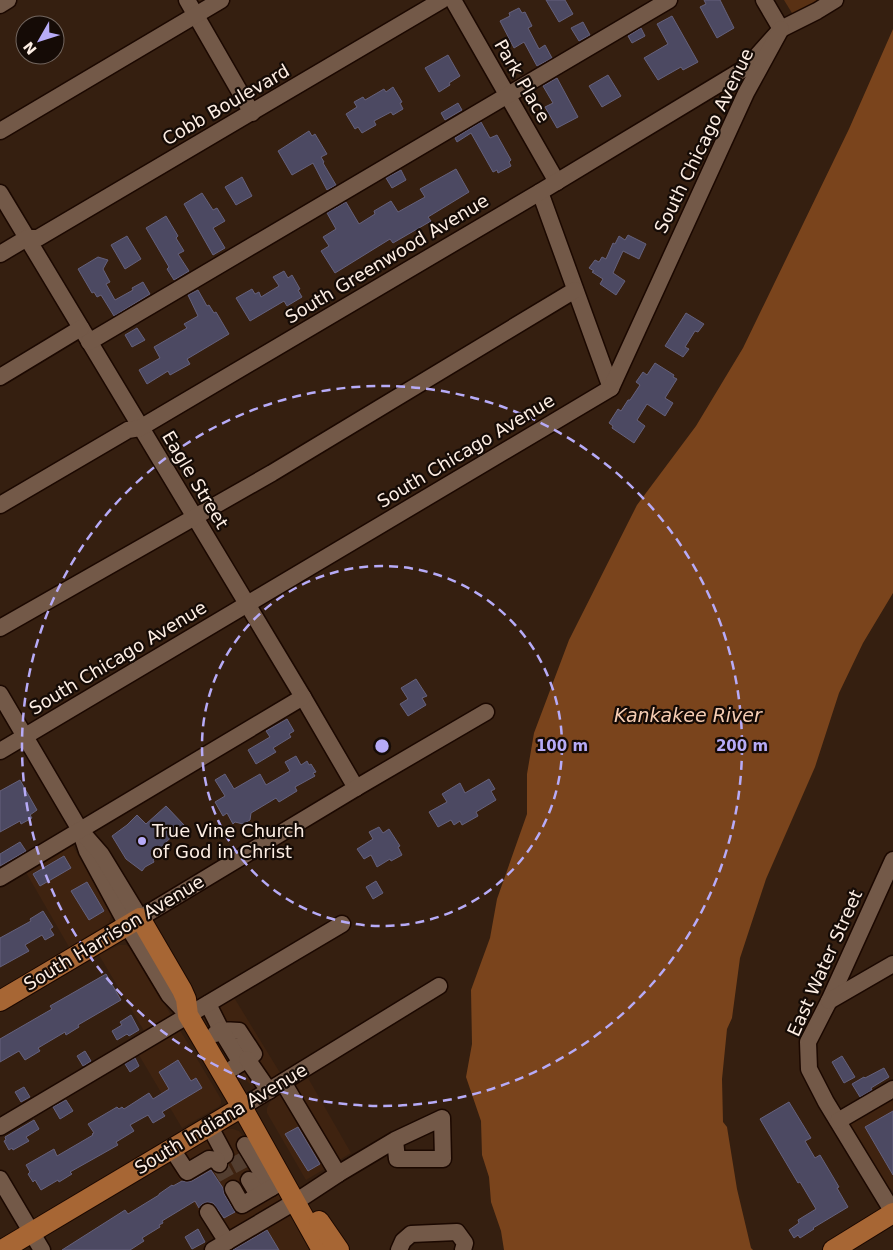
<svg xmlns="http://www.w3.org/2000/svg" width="893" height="1250" font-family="'DejaVu Sans',sans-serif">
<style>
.built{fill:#3f2310}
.green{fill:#593114}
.water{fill:#7a441c}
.building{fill:#4c4962;stroke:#65617c}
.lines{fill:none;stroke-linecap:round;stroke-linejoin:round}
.minor-tunnel{stroke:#533e30;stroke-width:16;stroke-dasharray:16 8;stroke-linecap:butt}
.minor-casing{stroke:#1b0800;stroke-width:19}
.major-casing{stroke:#1b0800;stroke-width:22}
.minor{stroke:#735948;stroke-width:16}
.major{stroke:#a76634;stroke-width:20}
.ring{fill:none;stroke:#b7abf7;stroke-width:2.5;stroke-dasharray:9 6}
.poi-dot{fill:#b7abf7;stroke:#150b06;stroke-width:2}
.labels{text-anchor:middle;stroke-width:4.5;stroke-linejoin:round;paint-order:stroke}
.street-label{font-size:18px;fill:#fdeee4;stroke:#150b06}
.poi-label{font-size:18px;fill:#fdeee4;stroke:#150b06;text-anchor:start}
.water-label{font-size:19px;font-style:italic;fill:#f6cdb3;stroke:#150b06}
.centre{fill:#b7abf7;stroke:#150b06;stroke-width:2.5}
.ring-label{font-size:15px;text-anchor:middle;font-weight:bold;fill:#b7abf7;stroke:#150b06;stroke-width:4.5;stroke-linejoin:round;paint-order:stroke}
</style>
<rect width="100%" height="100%" fill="#351f10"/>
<g class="built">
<path d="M66,834L111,913V916L109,923L69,947L20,862Z"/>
<path d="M119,945H126L131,948L221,1099V1104L218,1107L182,1128L136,1050L150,1041L99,955Z"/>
<path d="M227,986L282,1076L257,1087L251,1085L246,1080L200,1002Z"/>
<path d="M308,1078L351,1153L306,1180L267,1113V1108L270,1102L275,1097Z"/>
<path d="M893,1084V1191L887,1186L844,1114Z"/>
<path d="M227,1129H233L239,1131L248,1142L311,1250H253L245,1237L222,1250L169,1162Z"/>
</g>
<path class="green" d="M784,0H819L795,18Z"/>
<path class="water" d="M893,29V593L863,643L839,693L815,767L766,879L740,958L732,1018L727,1029L722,1079L723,1122L727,1127L737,1189L751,1248L753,1250H504L501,1231L491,1202L489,1177L482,1155L481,1121L466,1077L472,1044L471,990L490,938L497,899L527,814V774L534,733L569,640L637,505L696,426L743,348L849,129Z"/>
<g class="building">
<path d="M546,0H565L573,14L559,22Z"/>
<path d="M704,0H720L734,28L717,38L700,7L706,4Z"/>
<path d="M519,8L522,13L525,12L532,26L528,28L539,49L545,45L552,58L537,66L524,42L514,48L500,21L510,16L509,13Z"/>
<path d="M672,16L698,62L683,70L681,67L658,80L644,58L668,44L657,24Z"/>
<path d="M583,22L590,35L579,41L571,28Z"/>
<path d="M641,28L645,36L632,43L628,36Z"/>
<path d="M448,55L460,76L449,83L450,85L439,92L425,68Z"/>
<path d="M608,75L621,96L602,107L589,86Z"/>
<path d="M557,78L578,117L557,128L545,107L553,103L543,86Z"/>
<path d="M393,87L402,102L400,103L403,109L393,115L391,112L374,121L376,125L362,133L358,127L355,129L346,114L357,107L354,102L363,97L365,100L384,89L386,92Z"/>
<path d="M458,103L462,110L445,120L441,113Z"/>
<path d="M481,122L490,138L497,135L511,160L509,162L511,166L498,173L497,170L493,172L471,133L457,142L455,138Z"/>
<path d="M309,131L312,136L315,134L327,154L321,157L324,162L323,163L336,185L327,190L313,163L292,175L278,151Z"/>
<path d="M456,169L469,192L428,217L431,221L393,243L390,239L335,273L321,251L329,246L323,237L336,229L327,213L346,202L359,224L375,214L374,211L391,201L398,212L425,197L420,189Z"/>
<path d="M401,170L406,180L392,188L386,178Z"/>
<path d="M242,177L252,196L236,205L225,187Z"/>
<path d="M202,193L213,210L217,208L225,221L213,228L225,248L213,255L184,204Z"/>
<path d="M166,216L178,236L176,238L184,251L178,254L189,271L174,280L167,269L169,267L146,228Z"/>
<path d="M628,235L646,244L639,259L623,251L613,273L625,281L616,295L600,284L603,279L592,272L594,271L589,268L595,260L599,262L602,257L606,259L613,243L615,244L619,236L625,240Z"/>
<path d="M127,236L141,259L125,269L111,245Z"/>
<path d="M98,257L108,260L103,269L110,282L106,284L115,300L133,290L132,288L143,282L150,294L114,316L101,295L97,297L94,292L92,293L78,269Z"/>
<path d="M284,271L288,278L292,275L300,289L298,290L302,297L287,306L284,301L250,321L236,298L252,289L255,294L259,292L261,297L279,286L273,277Z"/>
<path d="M198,290L207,306L209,305L214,313L216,312L229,334L187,359L190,364L170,375L168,371L147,384L139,370L160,358L154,347L187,328L184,324L198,316L188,295Z"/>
<path d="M686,313L704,324L698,332L695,331L685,347L689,349L683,357L665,346Z"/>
<path d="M137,328L145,340L132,347L125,335Z"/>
<path d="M655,363L674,375L673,377L677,379L665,398L673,403L665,416L647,404L637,420L645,426L634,443L612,428L613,426L609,423L618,409L621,411L628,400H630L640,385L636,382L643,372L647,375Z"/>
<path d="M416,679L427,696L422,698L426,705L408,716L400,704L408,699L401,688Z"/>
<path d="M287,719L294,731L289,734L291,737L273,748L276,752L256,764L248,750L270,737L266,731Z"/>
<path d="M296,756L301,765L307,761L309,765L311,764L316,772L313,773L315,776L295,787L297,791L279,802L276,798L251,813L250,820L243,824L235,822L233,824L227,813L223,816L215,802L225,796L215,780L225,774L234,789L260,774L266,785L290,771L285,762Z"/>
<path d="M489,779L495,789L491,791L496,800L476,812L478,816L462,825L460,821L454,825L451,820L438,827L429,812L447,802L442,794L460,783L465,793Z"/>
<path d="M20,780L37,810L30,815L32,818L21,824L20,821L0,832V791Z"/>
<path d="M166,806L184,825L163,845L166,848L153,860L154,862L145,867L142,871L126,859L112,836L127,825L137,815L146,824Z"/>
<path d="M379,827L383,833L389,829L400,846L398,847L402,855L391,861L390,859L377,867L371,855L364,859L357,849L373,839L369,832Z"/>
<path d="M20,842L26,851L0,866V854Z"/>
<path d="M64,856L71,868L40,886L33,874Z"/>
<path d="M376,881L383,893L373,899L366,887Z"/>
<path d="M87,882L104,911L89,920L71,891Z"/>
<path d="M43,911L53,927L50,929L54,935L45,940L42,935L25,945L29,951L0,967V938L31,921L30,919Z"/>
<path d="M106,974L121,1000L78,1025L79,1027L66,1035L65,1032L38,1048L40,1051L25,1060L19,1051L0,1062V1039L52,1009L50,1006Z"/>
<path d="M131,1015L139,1030L129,1036L127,1034L117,1040L112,1031L122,1025L120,1022Z"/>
<path d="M85,1051L91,1061L83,1066L77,1056Z"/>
<path d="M842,1056L855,1077L844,1083L832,1062Z"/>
<path d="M135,1058L139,1066L130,1072L125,1064Z"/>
<path d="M178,1060L191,1081L196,1078L202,1088L162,1112L165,1116L153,1123L148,1115L130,1125L134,1131L116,1142L118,1145L70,1172L72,1174L59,1182L58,1180L41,1190L35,1180L33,1182L28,1174L30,1172L26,1165L54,1149L57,1156L93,1135L92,1134L94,1133L88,1124L117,1107L119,1109L122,1107L124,1109L149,1093L153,1099L169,1089L159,1072Z"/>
<path d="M884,1068L889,1077L871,1088L872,1090L860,1097L852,1084L864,1077L865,1078Z"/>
<path d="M24,1087L30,1097L21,1102L15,1092Z"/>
<path d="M66,1100L73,1111L60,1119L53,1107Z"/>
<path d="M789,1102L811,1138L805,1141L815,1158L820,1155L839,1187L837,1188L848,1207L813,1228L814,1229L800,1238L798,1235L794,1238L789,1230L799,1223L798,1220L816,1209L800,1182L798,1183L760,1119Z"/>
<path d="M893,1111V1175L865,1127Z"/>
<path d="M34,1120L39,1129L26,1137L29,1141L13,1150L12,1148L9,1150L4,1141L6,1140L5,1137Z"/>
<path d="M298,1127L320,1164L308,1171L285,1134Z"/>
<path d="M211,1170L223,1188L224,1194L235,1212L224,1218L213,1203L207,1202L202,1204L199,1208L195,1201L162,1221L163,1223L159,1225L160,1227L142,1238L144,1241L130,1250H62L125,1210L128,1214L159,1195V1194L172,1185L173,1186L182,1181L187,1182L192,1181Z"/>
<path d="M198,1229L205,1242L192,1249L185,1237Z"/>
<path d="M267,1230L279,1250H233Z"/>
</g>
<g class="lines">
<g class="minor-tunnel">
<path d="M236,1155L249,1180"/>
<path d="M219,1164L233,1189"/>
</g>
<g class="minor-casing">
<g id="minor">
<path d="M187,0L252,113"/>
<path d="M453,0L557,182"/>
<path d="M764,0L781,29"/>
<path d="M0,5L8,0"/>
<path d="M0,131L221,0"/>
<path d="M540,192L611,388"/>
<path d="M0,193L303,697L356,788"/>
<path d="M0,254L27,238H38L442,0"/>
<path d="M89,342L669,0"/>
<path d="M0,377L81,328"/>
<path d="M0,505L128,430L140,428L540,192L747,67L781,29L817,11L835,0"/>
<path d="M0,628L272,473L575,290"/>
<path d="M0,694L80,830L87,851L127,925L169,995L188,1015"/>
<path d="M0,751L611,388L746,93L781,29"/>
<path d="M80,830L101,854L140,918L356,788L486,712"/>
<path d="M893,860L829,1001L808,1042L809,1069L826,1102L893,1212"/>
<path d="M0,878L303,697"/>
<path d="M829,1001L893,964"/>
<path d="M208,1004L221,1030L239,1031L254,1054L241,1063"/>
<path d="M215,1034L221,1030L241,1063L233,1068"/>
<path d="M247,1059L269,1091"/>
<path d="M242,1107L439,986"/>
<path d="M838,1121L893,1089"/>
<path d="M0,1127L342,924"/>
<path d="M210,1127L225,1155L217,1160L219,1164"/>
<path d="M245,1145L271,1188"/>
<path d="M172,1149L187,1172L209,1159L217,1160"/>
<path d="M338,1174L395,1140L442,1118L443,1159H397L395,1140"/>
<path d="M0,1179L42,1250"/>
<path d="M249,1180L258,1195"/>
<path d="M233,1189L242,1205L283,1181"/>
<path d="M208,1212L227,1242"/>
<path d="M213,1250L303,1197L338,1174L283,1082"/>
<path d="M399,1250L403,1241L411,1234L457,1232L465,1243L463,1250"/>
</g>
</g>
<g class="major-casing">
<g id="major">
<path d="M0,1001L140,918L182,990L186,999L188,1015L242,1107L322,1250"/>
<path d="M319,1221L339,1250"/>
<path d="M2,1250L242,1107"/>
<path d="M833,1250L893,1213"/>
</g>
</g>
<use href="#minor" class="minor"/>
<use href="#major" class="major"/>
</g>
<g class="ring">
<circle cx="382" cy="746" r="180"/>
<circle cx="382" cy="746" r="360"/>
</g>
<circle class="poi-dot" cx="142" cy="841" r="5"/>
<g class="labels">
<g class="street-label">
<text transform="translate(522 81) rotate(60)" y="6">Park Place</text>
<text transform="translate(226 105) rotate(-30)" y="6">Cobb Boulevard</text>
<text transform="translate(704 141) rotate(-64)" y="6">South Chicago Avenue</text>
<text transform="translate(387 259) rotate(-31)" y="6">South Greenwood Avenue</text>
<text transform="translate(466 451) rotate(-31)" y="6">South Chicago Avenue</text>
<text transform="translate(195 480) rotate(59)" y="6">Eagle Street</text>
<text transform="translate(118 658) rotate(-31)" y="6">South Chicago Avenue</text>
<text transform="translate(114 933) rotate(-31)" y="6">South Harrison Avenue</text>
<text transform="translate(825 963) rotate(-66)" y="6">East Water Street</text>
<text transform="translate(221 1119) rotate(-31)" y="6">South Indiana Avenue</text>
</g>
<g class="poi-label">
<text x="152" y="837">True Vine Church<tspan x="152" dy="21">of God in Christ</tspan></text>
</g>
<g class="water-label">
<text x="688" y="722">Kankakee River</text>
</g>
</g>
<circle cx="382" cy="746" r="8" class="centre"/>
<g class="ring-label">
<text x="562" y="751">100 m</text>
<text x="742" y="751">200 m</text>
</g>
<g transform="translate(40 40) rotate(231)"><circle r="24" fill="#150b06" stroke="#72665f"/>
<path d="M0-4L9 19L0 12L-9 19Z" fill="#b7abf7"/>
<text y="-8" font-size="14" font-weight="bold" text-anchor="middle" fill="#fdeee4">N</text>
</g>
</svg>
